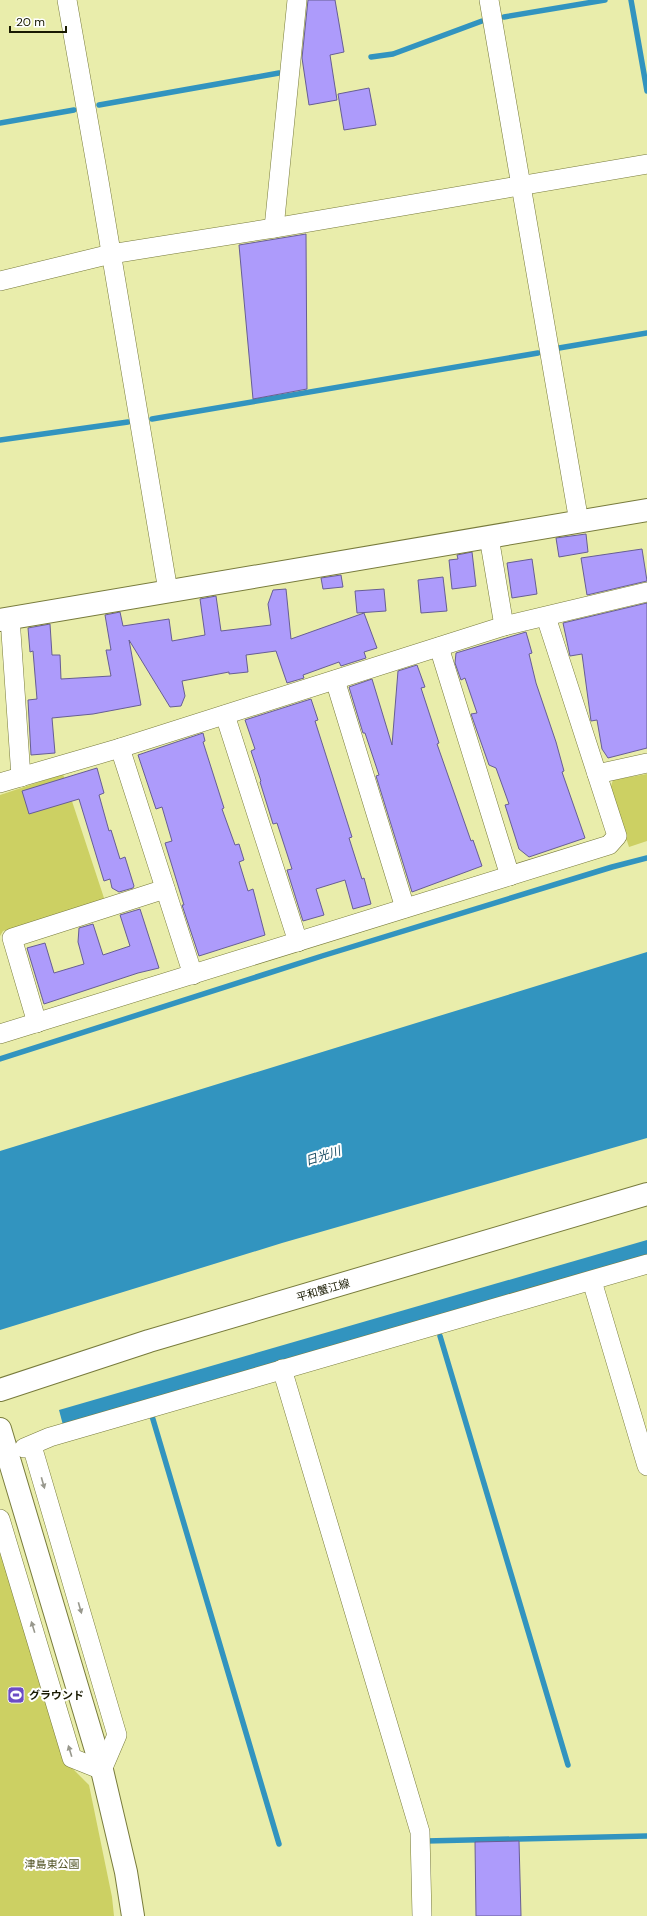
<svg xmlns="http://www.w3.org/2000/svg" width="647" height="1916" font-family="'DM Sans','Noto Sans JP',sans-serif">
<style>
.green{fill:#ccd063}
.water{fill:#3294bf}
.lines{fill:none;stroke-linecap:round;stroke-linejoin:round}
.stream{stroke:#3294bf;stroke-width:5.5}
.building{fill:#ad9bfb;stroke:#675e94}
.street-casing{stroke:#787b3c;stroke-width:20}
.secondary-casing{stroke:#787b3c;stroke-width:24}
.street{stroke:#fff;stroke-width:19}
.secondary{stroke:#fff;stroke-width:22}
.oneway{fill:#98988d}
.labels{text-anchor:middle;stroke-width:4;stroke-linejoin:round;paint-order:stroke}
.street-label{font-size:11px;fill:#191a02;stroke:#fff}
.poi-label{font-size:11px;font-weight:bold;fill:#191a02;stroke:#fff;text-anchor:start}
.park-label{font-size:11px;fill:#545628;stroke:#fff}
.water-label{font-size:12px;font-style:italic;fill:#194d64;stroke:#fff}
</style>
<rect width="100%" height="100%" fill="#e9edab"/>
<g class="green">
<path d="M63,774L105,901L3,931L0,936V795Z"/>
<path d="M647,774V841L629,847L610,789L613,780Z"/>
<path d="M0,1541L64,1760L89,1785L112,1897L114,1916H0Z"/>
</g>
<g class="water">
<path d="M647,952V1138L282,1243L0,1330V1151Z"/>
<path d="M647,1240V1257L63,1425L59,1410Z"/>
</g>
<g class="lines">
<g class="stream">
<path d="M631,0L647,91"/>
<path d="M504,17L605,0"/>
<path d="M371,57L393,54L482,21"/>
<path d="M99,105L279,73"/>
<path d="M0,123L74,110"/>
<path d="M559,348L647,333"/>
<path d="M152,419L538,353"/>
<path d="M0,440L128,422"/>
<path d="M0,1059L322,956L612,867L647,858"/>
<path d="M440,1336L568,1765"/>
<path d="M152,1416L279,1844"/>
<path d="M426,1844V1841L647,1836"/>
</g>
</g>
<g class="building">
<path d="M308,0H335L344,52L330,55L337,100L309,105L302,58Z"/>
<path d="M369,88L376,125L344,130L338,94Z"/>
<path d="M306,234L307,389L253,399L239,245Z"/>
<path d="M586,534L588,552L559,557L556,538Z"/>
<path d="M642,549L647,581L587,595L581,558Z"/>
<path d="M472,552L476,586L452,589L449,560L458,559L457,555Z"/>
<path d="M532,559L537,594L512,598L507,563Z"/>
<path d="M341,575L343,587L323,589L321,578Z"/>
<path d="M443,577L447,611L421,613L418,580Z"/>
<path d="M286,589L291,639L364,613L377,648L364,652L366,658L341,666L339,662L303,675L304,678L287,683L276,651L246,655L248,672L229,674V672L182,681L185,696L181,706L170,707L129,640L141,705L93,714L52,718L55,753L31,755L28,700L37,699L33,651L30,652L28,628L50,624L52,655H60L61,679L111,676L106,650H111L105,615L120,612L123,626L169,619L172,641L205,635L200,599L216,596L221,631L271,625L268,604L273,590Z"/>
<path d="M384,589L386,611L357,613L355,591Z"/>
<path d="M647,603V748L608,758L602,749L597,720L591,721L582,654L570,656L563,623Z"/>
<path d="M526,632L532,653L529,654L536,683L556,742L564,771L562,772L585,838L529,857L519,849L505,805L509,804L496,768L489,765L471,714L477,713L465,678L461,680L455,663L456,653Z"/>
<path d="M417,665L425,687L421,688L439,743L437,744L471,841L473,840L482,866L412,892L376,776L379,775L365,733H363L349,687L372,679L392,745L398,671Z"/>
<path d="M311,699L318,720L315,721L352,837L349,838L362,879L364,878L371,904L353,909L345,880L316,889L324,915L303,921L287,870L292,869L277,823L273,824L269,811L260,782L261,781L251,751L255,749L245,720Z"/>
<path d="M203,733L205,741L203,742L224,808L222,809L235,845L239,844L244,860L239,862L248,891L253,889L265,935L199,956L182,905H184L165,843L172,841L162,807L156,809L138,755Z"/>
<path d="M97,768L104,793L99,795L109,831L111,830L120,859L125,857L134,886L133,888L119,892L112,888L110,879L104,881L79,799L29,814L22,791Z"/>
<path d="M140,909L159,968L138,973L44,1004L27,948L45,943L54,973L84,964L78,942L79,928L93,924L103,955L130,946L120,915Z"/>
<path d="M519,1841L521,1916H476L475,1842Z"/>
</g>
<g class="lines">
<g class="street-casing">
<g id="street">
<path d="M67,0L99,181L168,591"/>
<path d="M489,0L579,522"/>
<path d="M274,228L297,0"/>
<path d="M0,281L111,254L274,228L647,164"/>
<path d="M489,537L504,626"/>
<path d="M10,618L21,777"/>
<path d="M439,647L510,876"/>
<path d="M335,680L405,908"/>
<path d="M225,715L298,942"/>
<path d="M120,748L193,975"/>
<path d="M597,774L647,763"/>
<path d="M0,783L120,748L504,626L647,592"/>
<path d="M37,1023L12,938L165,889"/>
<path d="M0,1034L609,845L617,836L546,617"/>
<path d="M592,1281L647,1466"/>
<path d="M282,1369L420,1832L422,1916"/>
<path d="M24,1448L50,1437L647,1264"/>
<path d="M0,1519L72,1758L102,1770L117,1735L32,1446"/>
</g>
</g>
<g class="secondary-casing">
<g id="secondary">
<path d="M0,620L647,510"/>
<path d="M0,1390L149,1341L647,1194"/>
<path d="M0,1429L102,1770L126,1872L133,1916"/>
</g>
</g>
<use href="#street" class="street"/>
<use href="#secondary" class="secondary"/>
</g>
<defs><path id="oneway-solid" d="M-6-.8H1V-3.2L6.5 0L1 3.2V.8H-6Z"/></defs>
<g class="oneway">
<use href="#oneway-solid" transform="translate(43 1483) rotate(74)"/>
<use href="#oneway-solid" transform="translate(80 1608) rotate(74)"/>
<use href="#oneway-solid" transform="translate(33 1627) rotate(-107)"/>
<use href="#oneway-solid" transform="translate(70 1751) rotate(-107)"/>
</g>
<defs>
<g id="stadium-square" transform="scale(0.9)"><rect x="-9" y="-9" width="18" height="18" rx="4" fill="#6c4cc5" stroke="#fff"/><path d="M0-5a6.5 5 0 1 0 0 10a6.5 5 0 1 0 0-10ZM-3.5-1.8h7v3.6h-7Z" fill="#fff"/></g>
</defs>
<g fill-rule="evenodd">
<use href="#stadium-square" x="16" y="1695"/>
</g>
<g class="labels">
<g class="street-label">
<text transform="translate(323 1290) rotate(-16)" y="4">平和蟹江線</text>
</g>
<g class="poi-label">
<text x="29" y="1699">グラウンド</text>
</g>
<g class="park-label">
<text x="52" y="1868">津島東公園</text>
</g>
<g class="water-label">
<text transform="translate(323 1156) rotate(-18)" y="4">日光川</text>
</g>
</g>
<path d="M10 26v6h56v-6" fill="none" stroke="#191a02" stroke-width="2"/>
<text x="16" y="26" font-size="12" fill="#191a02" stroke="#ffffff" stroke-width="3" paint-order="stroke">20 m</text>
</svg>
